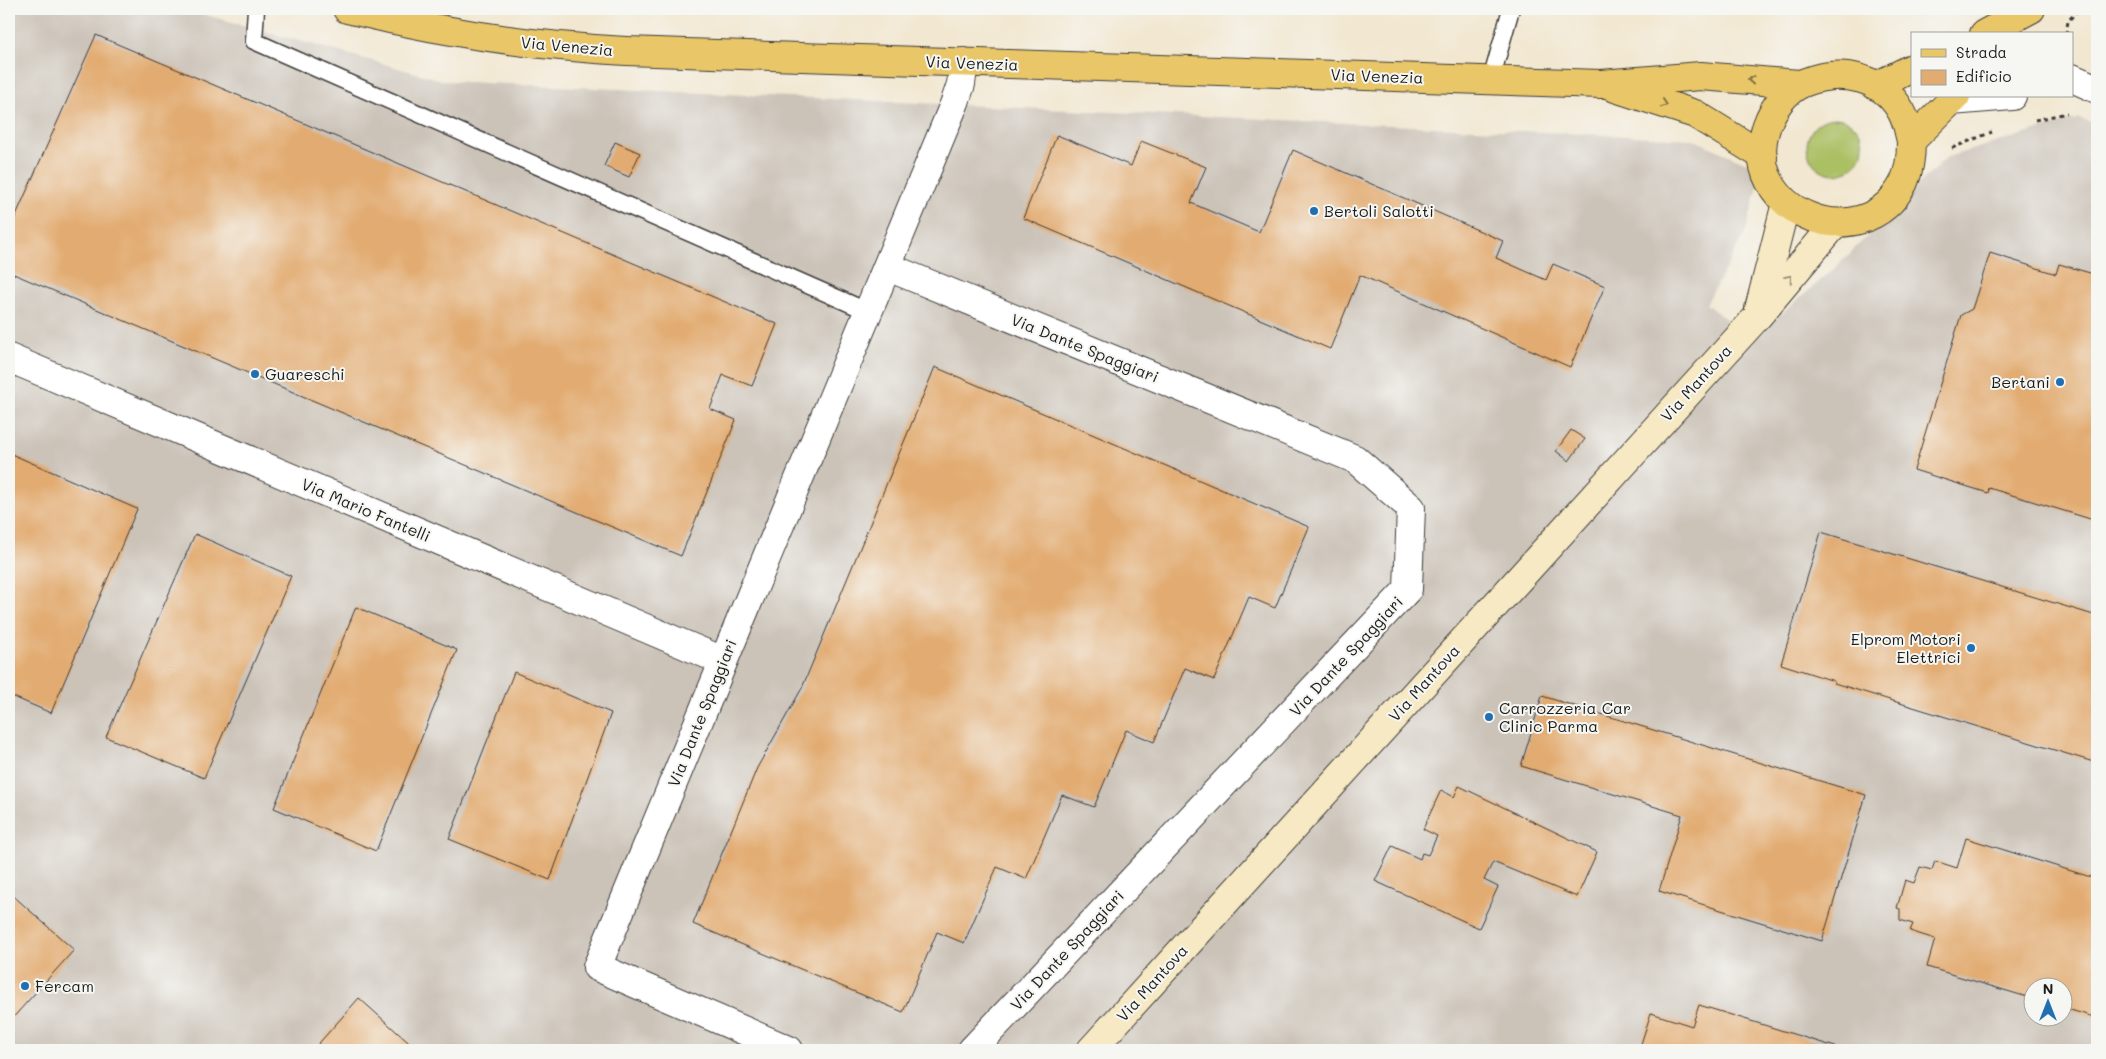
<svg xmlns="http://www.w3.org/2000/svg" width="2106" height="1059" font-family="Mali,sans-serif">
<style>
.industrial{fill:#cbc2b8;fill-rule:evenodd}
.green{fill:#abbf63;stroke:#646e40}
.building{fill:#e2ab71}
.lines{fill:none;stroke-linecap:round;stroke-linejoin:round}
.lane-casing{stroke:#3c3a37;stroke-width:19}
.street-casing{stroke:#3c3a37;stroke-width:30}
.secondary-casing{stroke:#3c3a37;stroke-width:30}
.primary-casing{stroke:#3c3a37;stroke-width:30}
.path{stroke:#3c3a37;stroke-width:3;stroke-dasharray:4 4;stroke-linecap:butt}
.lane{stroke:#fff;stroke-width:16}
.street{stroke:#fff;stroke-width:28}
.secondary{stroke:#f6e9c3;stroke-width:28}
.primary{stroke:#e9c769;stroke-width:28}
.oneway{stroke:#827242}
.oneway2{stroke:#948d78}
.poi-dot{fill:#1f6fb2;stroke:#f6f6f2;stroke-width:2}
.labels{text-anchor:middle;stroke-width:4;stroke-linejoin:round;paint-order:stroke}
.street-label{font-size:16px;fill:#1c1c1c;stroke:#f6f6f2}
.poi-label{font-size:16px;fill:#1c1c1c;stroke:#f6f6f2;text-anchor:start}
</style>
<rect width="100%" height="100%" fill="#f6f6f2"/>
<filter id="ink" filterUnits="userSpaceOnUse"><feTurbulence type="fractalNoise" baseFrequency=".02" numOctaves="2"/><feDisplacementMap in="SourceGraphic" scale="10" xChannelSelector="R" yChannelSelector="G"/><feConvolveMatrix kernelMatrix="1 2 1 2 8 2 1 2 1" color-interpolation-filters="sRGB"/></filter>
<filter id="wash" filterUnits="userSpaceOnUse"><feTurbulence type="fractalNoise" baseFrequency=".0096" numOctaves="4" result="noise"/><feDisplacementMap in="SourceGraphic" scale="20" xChannelSelector="R" yChannelSelector="G"/><feGaussianBlur stdDeviation="1.12" result="paint"/><feColorMatrix in="noise" values="0 0 0 0 0 0 0 0 0 0 0 0 0 0 0 0 0 1.4 0 .05"/><feComposite in="paint" operator="in"/></filter>
<g filter="url(#wash)">
<rect width="100%" height="100%" fill="#f2e7d0"/>
<path class="industrial" d="M9,9H184L445,81L1692,139L1763,170L1745,233L1706,304L1752,339L1834,269L1947,157L2079,118L2097,124V1050H9ZM2034,986H2064V1016H2034Z"/>
<circle class="green" cx="1835" cy="146" r="28"/>
<g id="blocks">
<g class="building">
<path d="M96,35L777,324L752,386L723,375L710,409L736,420L681,556L9,272V231Z"/>
<path d="M1057,135L1131,166L1141,141L1206,167L1191,203L1259,232L1293,150L1503,241L1496,258L1546,280L1553,264L1605,286L1570,367L1360,275L1330,349L1023,218Z"/>
<path d="M615,142L640,153L629,177L604,166Z"/>
<path d="M1990,253L2056,274L2059,264L2097,275V521L1989,488L1988,493L1914,470L1961,315L1972,309Z"/>
<path d="M935,367L1309,527L1275,608L1249,597L1214,680L1185,668L1154,742L1126,730L1094,807L1062,795L1026,879L997,867L964,943L937,932L903,1012L693,924L757,768L802,688Z"/>
<path d="M1571,430L1585,439L1569,461L1556,451Z"/>
<path d="M9,453L137,509L51,713L9,695Z"/>
<path d="M1821,532L2097,616V763L1834,683V681L1781,664Z"/>
<path d="M195,534L291,576L204,778L106,737Z"/>
<path d="M356,607L457,650L376,851L274,808Z"/>
<path d="M514,672L611,713L550,880L449,839Z"/>
<path d="M1542,696L1866,795L1822,941L1659,891L1682,815L1521,766Z"/>
<path d="M1459,786L1597,852L1577,897L1493,862L1484,880L1498,887L1479,928L1375,881L1392,846L1420,859L1422,853L1428,855L1437,836L1423,829L1441,790L1454,797Z"/>
<path d="M1966,838L2097,879V1018L2064,1008V986H2034V999L1927,967L1935,939L1910,931L1913,924L1900,920V909L1897,908L1905,880L1914,883L1920,867L1932,870L1935,861L1957,868Z"/>
<path d="M9,892L74,950L9,1022Z"/>
<path d="M359,998L417,1050H313Z"/>
<path d="M1699,1005L1845,1050H1639L1651,1013L1692,1026Z"/>
</g>
</g>
</g>
<g filter="url(#ink)">
<use href="#blocks" fill-opacity="0" stroke="#3c3a37" stroke-width="1"/>
<g class="lines">
<g class="lane-casing">
<g id="lane">
<path d="M256,9L254,41L869,312"/>
<path d="M1491,80L1511,9"/>
</g>
</g>
<g class="street-casing">
<g id="street">
<path d="M2072,78L2097,89"/>
<path d="M1951,101L2012,96"/>
<path d="M888,267L1355,459L1411,508L1408,589L972,1050"/>
<path d="M9,358L723,661"/>
<path d="M789,1050L597,967L955,102L961,84L964,62"/>
</g>
</g>
<g class="secondary-casing">
<g id="secondary">
<path d="M1759,309L1786,203"/>
<path d="M1091,1050L1758,316L1836,223"/>
</g>
</g>
<g class="primary-casing">
<g id="primary">
<path d="M347,9C439,32 531,46 626,51L1601,84L1701,76L1799,84"/>
<path d="M1984,34L2031,9"/>
<path d="M1876,86L1912,68"/>
<path d="M1615,88L1695,114L1763,156"/>
<path d="M1911,141C1909,134 1908,126 1905,119C1887,77 1843,67 1803,83C1786,90 1773,108 1767,125C1736,211 1863,263 1904,182C1910,169 1911,155 1911,141L1956,96"/>
</g>
</g>
<g class="path">
<path d="M2066,34L2068,21L2079,9"/>
<path d="M2035,120L2067,113"/>
<path d="M1952,148L1992,132"/>
</g>
<use href="#lane" class="lane"/>
<use href="#street" class="street"/>
<use href="#secondary" class="secondary"/>
<use href="#primary" class="primary"/>
</g>
<defs><path id="oneway-chevron" d="M-2-3.5L2.5 0L-2 3.5" fill="none" stroke-width="1.6" stroke-linecap="round" stroke-linejoin="round" transform="scale(1.25)"/></defs>
<g class="oneway">
<use href="#oneway-chevron" transform="translate(1751 80) rotate(-175)"/>
<use href="#oneway-chevron" transform="translate(1664 104) rotate(18)"/>
</g>
<use class="oneway2" href="#oneway-chevron" transform="translate(1789 278) rotate(-50)"/>
</g>
<g class="poi-dot">
<circle cx="1314" cy="211" r="5"/>
<circle cx="255" cy="374" r="5"/>
<circle cx="2060" cy="382" r="5"/>
<circle cx="1971" cy="648" r="5"/>
<circle cx="1489" cy="717" r="5"/>
<circle cx="25" cy="986" r="5"/>
</g>
<g class="labels">
<g class="street-label">
<text transform="translate(567 46) rotate(5)" y="6">Via Venezia</text>
<text transform="translate(972 63) rotate(2)" y="6">Via Venezia</text>
<text transform="translate(1377 76) rotate(2)" y="6">Via Venezia</text>
<text transform="translate(1085 348) rotate(22)" y="6">Via Dante Spaggiari</text>
<text transform="translate(1696 383) rotate(-48)" y="6">Via Mantova</text>
<text transform="translate(366 510) rotate(23)" y="6">Via Mario Fantelli</text>
<text transform="translate(1346 656) rotate(-47)" y="6">Via Dante Spaggiari</text>
<text transform="translate(1424 683) rotate(-48)" y="6">Via Mantova</text>
<text transform="translate(702 713) rotate(-68)" y="6">Via Dante Spaggiari</text>
<text transform="translate(1067 950) rotate(-47)" y="6">Via Dante Spaggiari</text>
<text transform="translate(1152 983) rotate(-48)" y="6">Via Mantova</text>
</g>
<g class="poi-label">
<text x="1324" y="217">Bertoli Salotti</text>
<text x="265" y="380">Guareschi</text>
<text x="2050" y="388" text-anchor="end">Bertani</text>
<text x="1961" y="645" text-anchor="end">Elprom Motori<tspan x="1961" dy="18">Elettrici</tspan></text>
<text x="1499" y="714">Carrozzeria Car<tspan x="1499" dy="18">Clinic Parma</tspan></text>
<text x="35" y="992">Fercam</text>
</g>
</g>
<rect width="2106" height="1059" fill="none" stroke="#f6f6f2" stroke-width="30"/>
<rect x="1911" y="32" width="162" height="65" fill="#f6f6f2" stroke="#9f9f9c"/>
<rect x="1921" y="49" width="25" height="8" fill="#e9c769" stroke="#9f9f9c"/>
<text x="1956" y="58" font-size="15" fill="#1c1c1c">Strada</text>
<rect x="1921" y="70" width="25" height="15" fill="#e2ab71" stroke="#9f9f9c"/>
<text x="1956" y="82" font-size="15" fill="#1c1c1c">Edificio</text>
<g transform="translate(2048 1002)"><circle r="24" fill="#f6f6f2" stroke="#9f9f9c"/>
<path d="M0-4L9 19L0 12L-9 19Z" fill="#1f6fb2"/>
<text y="-8" font-size="14" font-weight="bold" text-anchor="middle" fill="#1c1c1c">N</text>
</g>
</svg>
